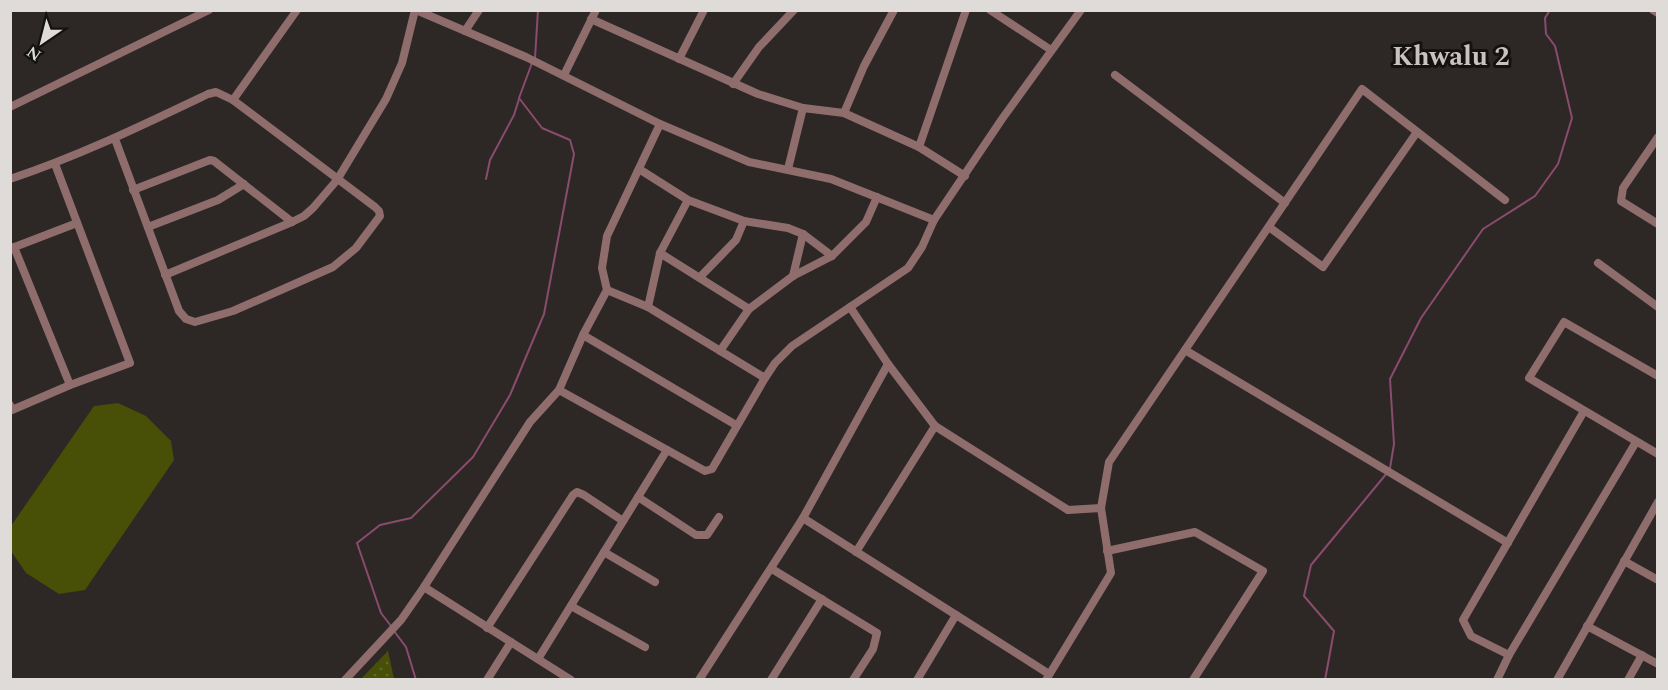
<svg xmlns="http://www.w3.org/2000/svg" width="1668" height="690" font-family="Spectral,serif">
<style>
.park{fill:url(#park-dots)}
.pitch{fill:#484f06}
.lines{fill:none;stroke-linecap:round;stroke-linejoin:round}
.stream{stroke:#8a4b6e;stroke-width:2}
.minor{stroke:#8f6d6d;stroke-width:8}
.labels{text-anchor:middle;stroke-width:6;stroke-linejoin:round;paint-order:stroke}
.quarter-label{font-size:27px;font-weight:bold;fill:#c9c2bf;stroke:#141211}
</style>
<defs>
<pattern id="park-dots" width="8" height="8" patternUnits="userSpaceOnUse" patternTransform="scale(1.5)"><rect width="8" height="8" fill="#484f06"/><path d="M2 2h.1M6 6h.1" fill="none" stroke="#62682a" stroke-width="1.8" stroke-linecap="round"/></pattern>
</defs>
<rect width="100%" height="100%" fill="#2d2826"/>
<path class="park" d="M388,651L394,679H361Z"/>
<path class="pitch" d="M118,403L146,416L171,441L174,460L85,590L59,594L26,573L11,551V526L94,406Z"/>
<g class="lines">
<g class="stream">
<path d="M535,58L538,10"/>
<path d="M486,179L490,160L514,115L519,99"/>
<path d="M1390,468L1394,444L1390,379L1421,318L1483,229L1535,196L1558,164L1572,118L1555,46L1546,34L1545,18L1550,10"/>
<path d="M391,626L381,613L357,543L380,525L411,518L473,457L510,395L544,314L574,154L570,140L542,128L519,98L532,63"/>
<path d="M394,631L406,647L416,680"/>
<path d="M1325,680L1334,631L1304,596L1311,565L1387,473"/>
</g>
<g class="minor">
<path d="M416,10L526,57L660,124L749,162L831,179L934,220"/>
<path d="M990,10L1051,50"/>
<path d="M1653,10L1658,13"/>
<path d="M591,19L758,94L803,108L844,113L919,147L965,176"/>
<path d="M465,31L479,10"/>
<path d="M679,59L704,10"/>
<path d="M564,75L596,10"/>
<path d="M1115,75L1285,203"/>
<path d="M733,84L759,47L794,10"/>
<path d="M233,100L297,10"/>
<path d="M10,107L209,10"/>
<path d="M844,113L864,66L894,10"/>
<path d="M660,124L607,236L602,268L607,290L583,335L559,390L705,471L712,469L765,378L775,363L792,346L908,268L922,247L934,220L1002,119L1081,10"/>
<path d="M1658,137L1623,188L1621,201L1658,224"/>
<path d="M919,147L966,10"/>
<path d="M639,169L688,200L744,221L788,228L803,234L832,256"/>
<path d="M788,169L803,108"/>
<path d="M10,179C79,156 143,125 208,94L216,92L233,100L375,207L379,211L380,216L356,248L333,267L233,311L195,322L186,319L179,311L115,139"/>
<path d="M133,190L210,160L214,161L292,222"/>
<path d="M148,227L218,200L244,184"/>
<path d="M1269,227L1323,267L1417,132"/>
<path d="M14,247L70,385"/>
<path d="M12,248L77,223"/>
<path d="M660,253L749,309"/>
<path d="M1598,263L1658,307"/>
<path d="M165,275L292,222L304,216L313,208L337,180L386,99L402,63L415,10"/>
<path d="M793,276L803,234"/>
<path d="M700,277L736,240L744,221"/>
<path d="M607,290L648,307L765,378"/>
<path d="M648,307L660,253L688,200"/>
<path d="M583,335L736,425"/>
<path d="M1185,350L1508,543"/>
<path d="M720,351L749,309L793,276L832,256L866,222L877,197"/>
<path d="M888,364L935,426"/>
<path d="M1658,376L1564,322L1529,378L1658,454"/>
<path d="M10,405L12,410L70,385L130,363L55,164"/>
<path d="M638,497L696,535H707L719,517"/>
<path d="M803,518L1049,674"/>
<path d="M1107,551L1195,532L1263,571L1193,680"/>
<path d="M604,552L655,582"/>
<path d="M856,552L935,426L1068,510L1101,508"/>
<path d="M1624,561L1658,580"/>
<path d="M772,569L877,633L873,649L853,680"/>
<path d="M424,587L571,680"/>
<path d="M571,606L645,647"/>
<path d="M1587,626L1658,664"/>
<path d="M487,628L573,495L577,492L584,495L623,521"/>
<path d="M1509,655L1471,636L1463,620L1584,411"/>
<path d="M538,659L667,450"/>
<path d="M345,680L401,620L424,587L530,422L559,390"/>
<path d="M487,680L511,642"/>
<path d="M699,680L803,518L888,364L850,307"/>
<path d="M771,680L822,599"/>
<path d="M917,680L956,615"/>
<path d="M1046,680L1111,573L1101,508L1109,462L1362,89L1505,200"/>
<path d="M1497,680L1509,655L1636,442"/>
<path d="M1557,680L1658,502"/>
<path d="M1628,680L1642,655"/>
</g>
</g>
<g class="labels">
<g class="quarter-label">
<text x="1451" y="65">Khwalu 2</text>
</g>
</g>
<rect width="1668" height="690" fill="none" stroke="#dedbd9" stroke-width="24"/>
<g transform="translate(42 42) rotate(215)" stroke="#141211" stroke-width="4.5" paint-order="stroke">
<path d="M0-4.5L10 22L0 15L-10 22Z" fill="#dedbd9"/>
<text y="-9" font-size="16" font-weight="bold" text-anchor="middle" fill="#dedbd9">N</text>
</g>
</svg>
